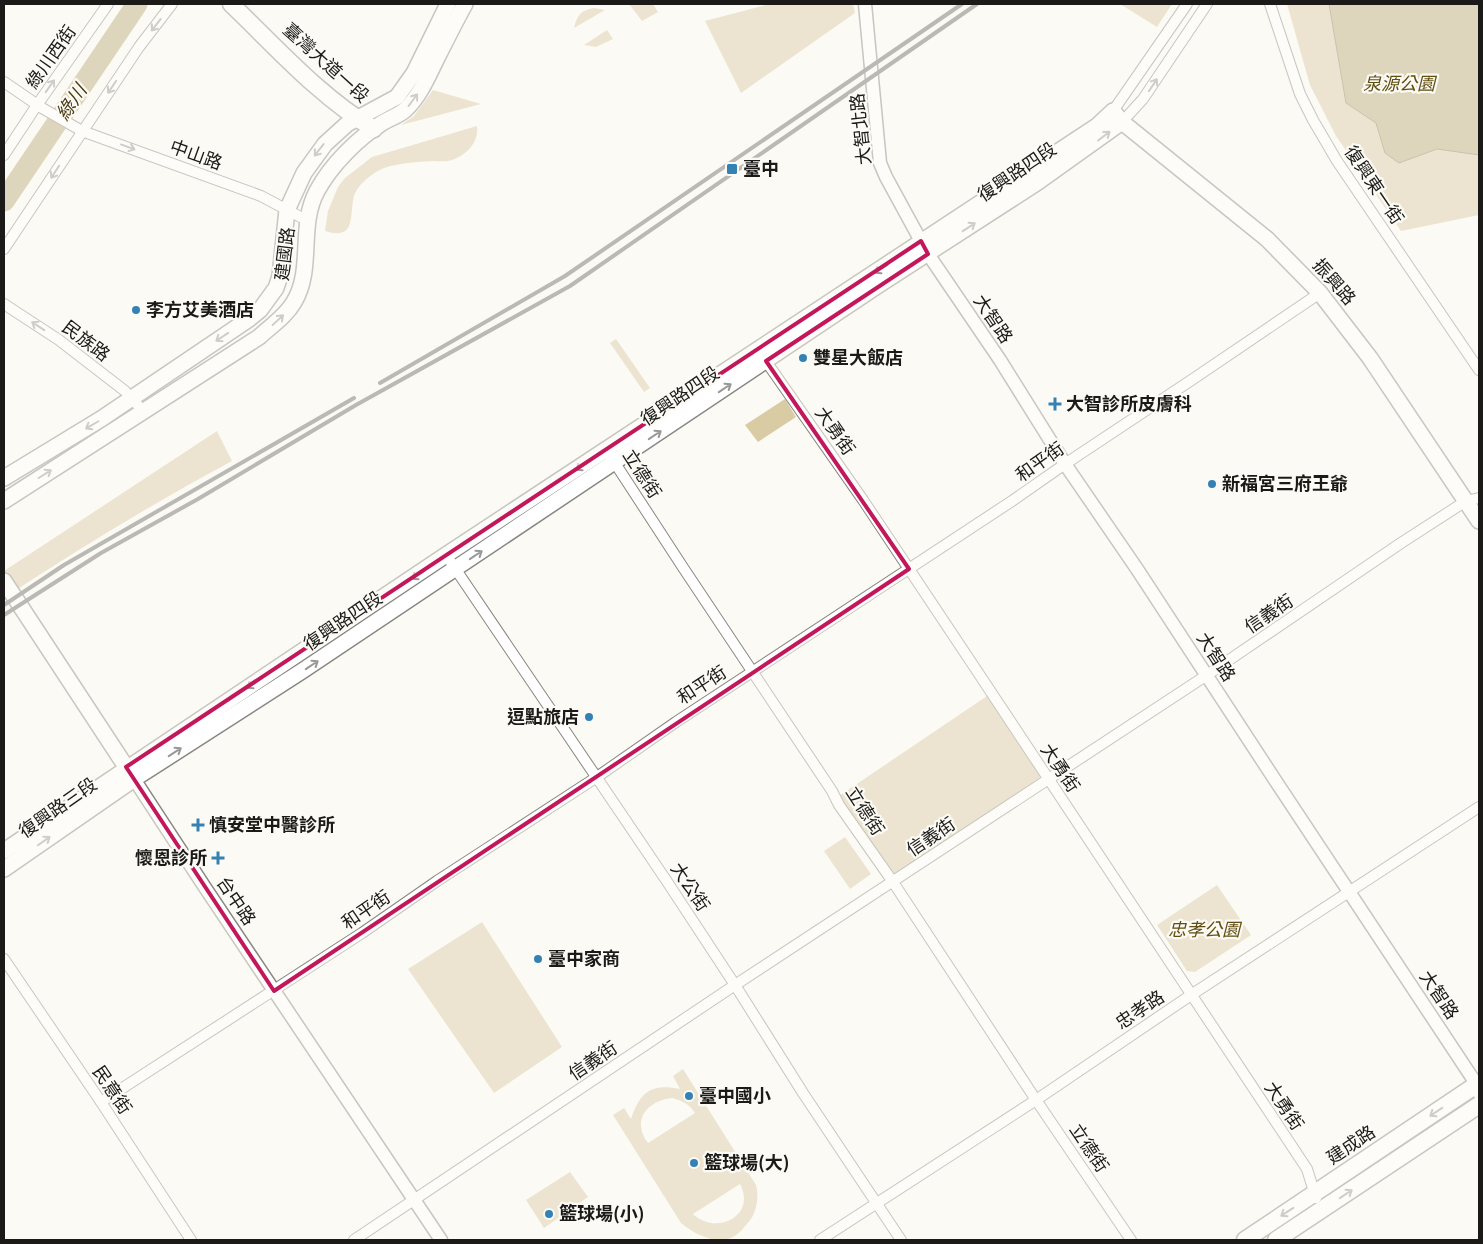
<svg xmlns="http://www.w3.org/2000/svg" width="1483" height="1244" font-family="Georgia,'Noto Sans TC',serif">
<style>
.green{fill:#d9cba4;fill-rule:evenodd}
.water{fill:#bbaa78;stroke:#8b7f5b}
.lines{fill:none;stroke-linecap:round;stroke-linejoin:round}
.river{stroke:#bbaa78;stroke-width:21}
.minor-casing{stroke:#898782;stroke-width:12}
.tertiary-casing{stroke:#898782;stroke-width:15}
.secondary-casing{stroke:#898782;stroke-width:18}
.primary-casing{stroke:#898782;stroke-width:19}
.minor{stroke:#fff;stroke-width:10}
.tertiary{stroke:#fff;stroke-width:12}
.secondary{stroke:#fff;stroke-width:15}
.primary{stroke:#fff;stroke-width:16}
.rail{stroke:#6c6a67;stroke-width:4}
.oneway{stroke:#989897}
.marked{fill:none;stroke:#c2185b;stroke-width:4;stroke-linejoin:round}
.poi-dot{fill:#3481b4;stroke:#fcfaf4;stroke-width:2}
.labels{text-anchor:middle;stroke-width:4.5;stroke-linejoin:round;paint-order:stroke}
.street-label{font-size:18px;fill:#1b1a18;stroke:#fcfaf4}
.park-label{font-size:18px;font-style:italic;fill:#614e11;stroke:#fcfaf4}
.poi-label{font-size:18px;font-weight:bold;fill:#1b1a18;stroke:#fcfaf4;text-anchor:start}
.water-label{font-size:19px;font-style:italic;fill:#493b13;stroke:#fcfaf4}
</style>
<rect width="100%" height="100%" fill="#fcfaf4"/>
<g class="green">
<path d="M629,4H653L658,12L642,21Z"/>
<path d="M770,4H853L855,13L741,93L705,21Z"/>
<path d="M1120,4H1172L1157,27Z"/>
<path d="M1287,4H1479V215L1401,231L1336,136L1310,85Z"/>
<path d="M594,8L605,10L574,28C577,15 581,10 594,8Z"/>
<path d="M607,30L613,39L596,47L584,45Z"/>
<path d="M433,90L481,104L401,125L414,116Z"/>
<path d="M477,126C479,142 467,155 452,160C447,162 439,161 433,161C418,162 399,163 384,168C372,173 358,184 354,196C349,215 357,241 325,231L328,211L338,187L345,178L372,157Z"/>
<path d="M616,339L650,388L644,392L610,343Z"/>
<path d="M785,399L796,417L758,442L745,425Z"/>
<path d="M217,431L232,461C154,503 78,549 4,598V571Z"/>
<path d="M987,696L1042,776L894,876L839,796Z"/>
<path d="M845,837L871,874L850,889L824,851Z"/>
<path d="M1217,885L1251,935L1195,972L1187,971L1157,925Z"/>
<path d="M482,922L562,1047L494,1093L408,969Z"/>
<path d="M683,1069L756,1185C759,1196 757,1210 751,1219C746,1225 739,1235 731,1238C714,1244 694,1234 681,1223L613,1115L624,1108L631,1119C640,1092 651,1083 680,1089L673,1076ZM672,1098C683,1101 689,1104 695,1113L648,1143C631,1120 647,1101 672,1098ZM740,1184C757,1216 716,1236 693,1214Z"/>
<path d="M570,1172L588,1197L544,1228L526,1200Z"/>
</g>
<path class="water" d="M1329,4H1479V155L1437,149L1399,163L1385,153L1376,123L1346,103Z"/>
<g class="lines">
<path class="river" d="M4,201L137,4"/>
<g class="minor-casing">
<g id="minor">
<path d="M1270,4L1300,94L1313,120L1337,161L1479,370"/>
<path d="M4,82L42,108L82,131L261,196L308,221"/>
<path d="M1113,111L1187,4"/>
<path d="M1122,122L1143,99L1207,4"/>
<path d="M4,155L37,105L108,4"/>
<path d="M4,249L139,47L172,4"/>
<path d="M4,304L59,340L125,391L143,411"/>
<path d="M763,357L863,500L979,674L1307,1169L1316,1198"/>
<path d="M611,457L684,569L832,791L839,805L893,882L1036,1100L1131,1240"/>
<path d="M446,555L666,880L735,985L803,1093L901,1240"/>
<path d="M4,959L101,1102L191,1240"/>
<path d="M101,1102L362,933L437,881L597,777L676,722L1012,501L1065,464L1193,379L1320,293"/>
<path d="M354,1240L735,985L1207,675L1401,543L1466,501L1479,498"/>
<path d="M820,1240L1036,1100L1191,995L1479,807"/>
</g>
</g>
<g class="tertiary-casing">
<g id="tertiary">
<path d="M865,4L880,163L886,177L928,254L1000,360L1065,464L1137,569L1275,780L1477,1085L1479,1093"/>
<path d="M134,779L204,886L441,1240"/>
</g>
</g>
<g class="secondary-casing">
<g id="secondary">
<path d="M4,478L101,419L249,319L260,310L276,288L280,276L287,210L304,173L325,144L347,124L397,97L414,73L448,4"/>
<path d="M4,501L259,337C271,326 286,316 294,302C314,269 298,226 317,191C331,165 357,139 382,123C390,118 398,116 405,110C420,96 428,76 437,58C446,40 455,22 465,4"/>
<path d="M4,581L132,776"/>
<path d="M4,851L446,555L1097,126L1113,111L1122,122L1267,239L1320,293L1370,358L1479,521"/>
<path d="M4,869L134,779L302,671L877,286L1038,182L1122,122"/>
</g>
</g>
<g class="primary-casing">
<g id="primary">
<path d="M231,4C276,47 320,97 374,129"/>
<path d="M1245,1240L1479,1083"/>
<path d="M1276,1240L1479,1105"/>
</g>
</g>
<use href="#minor" class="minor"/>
<use href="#tertiary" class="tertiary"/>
<use href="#secondary" class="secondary"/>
<use href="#primary" class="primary"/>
<g class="rail">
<path d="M380,383L565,276L962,4"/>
<path d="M4,605L64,565L354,398"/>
<path d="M4,615L101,553L198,499L356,405L570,286L977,4"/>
</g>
</g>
<defs><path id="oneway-shaft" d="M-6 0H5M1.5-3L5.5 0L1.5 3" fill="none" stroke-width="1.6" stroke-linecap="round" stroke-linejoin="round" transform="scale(1.25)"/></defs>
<g class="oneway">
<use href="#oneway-shaft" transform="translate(156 25) rotate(128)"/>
<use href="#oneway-shaft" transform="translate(1153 85) rotate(-56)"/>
<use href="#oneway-shaft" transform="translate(50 86) rotate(-55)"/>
<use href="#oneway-shaft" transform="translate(112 87) rotate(124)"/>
<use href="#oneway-shaft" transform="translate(413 100) rotate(-53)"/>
<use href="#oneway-shaft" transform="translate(1104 136) rotate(-37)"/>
<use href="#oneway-shaft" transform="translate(128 147) rotate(20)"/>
<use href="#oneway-shaft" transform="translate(319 150) rotate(128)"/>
<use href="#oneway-shaft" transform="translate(55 172) rotate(123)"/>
<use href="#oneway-shaft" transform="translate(969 227) rotate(-33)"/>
<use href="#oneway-shaft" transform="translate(881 269) rotate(147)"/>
<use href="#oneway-shaft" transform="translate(278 320) rotate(-43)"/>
<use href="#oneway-shaft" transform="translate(38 326) rotate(-147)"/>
<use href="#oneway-shaft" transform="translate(222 337) rotate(146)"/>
<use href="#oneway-shaft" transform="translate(725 388) rotate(-34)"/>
<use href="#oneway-shaft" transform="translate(92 425) rotate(150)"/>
<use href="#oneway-shaft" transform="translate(655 435) rotate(-34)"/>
<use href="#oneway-shaft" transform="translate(582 466) rotate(146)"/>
<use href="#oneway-shaft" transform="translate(45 474) rotate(-32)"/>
<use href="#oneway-shaft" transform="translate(476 555) rotate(-34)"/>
<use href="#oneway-shaft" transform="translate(418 575) rotate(146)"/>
<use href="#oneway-shaft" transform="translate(312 665) rotate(-34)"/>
<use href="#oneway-shaft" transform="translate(253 684) rotate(146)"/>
<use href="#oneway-shaft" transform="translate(175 752) rotate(-33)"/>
<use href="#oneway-shaft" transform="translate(44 841) rotate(-35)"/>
<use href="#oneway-shaft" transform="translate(1436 1112) rotate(146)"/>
<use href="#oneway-shaft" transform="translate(1346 1194) rotate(-34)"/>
<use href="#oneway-shaft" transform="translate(1287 1212) rotate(147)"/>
</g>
<path d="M0 0H1483V1244H0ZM921,241L928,254L766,361L909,569L274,991L126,767Z" fill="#fcfaf4" fill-opacity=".55" fill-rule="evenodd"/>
<path class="marked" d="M921,241L928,254L766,361L909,569L274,991L126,767Z"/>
<g class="poi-dot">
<rect x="726" y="163" width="12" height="12" rx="2.5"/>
<circle cx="136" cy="310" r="5"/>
<circle cx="803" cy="358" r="5"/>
<path d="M1052.5 396.5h5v5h5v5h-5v5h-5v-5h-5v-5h5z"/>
<circle cx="1212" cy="484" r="5"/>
<circle cx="589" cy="717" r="5"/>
<path d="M195.5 817.5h5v5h5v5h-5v5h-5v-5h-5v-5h5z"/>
<path d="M215.5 850.5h5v5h5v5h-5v5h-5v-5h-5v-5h5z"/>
<circle cx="538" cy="959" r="5"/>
<circle cx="689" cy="1096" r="5"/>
<circle cx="694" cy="1163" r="5"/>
<circle cx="549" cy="1214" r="5"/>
</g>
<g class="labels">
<g class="street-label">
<text transform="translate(51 57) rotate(-55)" y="6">綠川西街</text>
<text transform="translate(326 63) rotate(42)" y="6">臺灣大道一段</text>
<text transform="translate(861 129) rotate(-96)" y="6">大智北路</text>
<text transform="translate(196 155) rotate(20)" y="6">中山路</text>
<text transform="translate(1017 172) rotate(-34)" y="6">復興路四段</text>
<text transform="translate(1374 185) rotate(56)" y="6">復興東一街</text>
<text transform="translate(285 254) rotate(-83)" y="6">建國路</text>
<text transform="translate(1334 282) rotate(49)" y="6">振興路</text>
<text transform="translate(993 319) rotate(56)" y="6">大智路</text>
<text transform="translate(86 341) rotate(37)" y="6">民族路</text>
<text transform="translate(680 396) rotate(-34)" y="6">復興路四段</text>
<text transform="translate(835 431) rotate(55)" y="6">大勇街</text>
<text transform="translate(1040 462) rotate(-35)" y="6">和平街</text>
<text transform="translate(642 474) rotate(57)" y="6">立德街</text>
<text transform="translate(1269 614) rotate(-34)" y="6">信義街</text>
<text transform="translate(343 621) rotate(-34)" y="6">復興路四段</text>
<text transform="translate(1216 657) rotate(57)" y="6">大智路</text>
<text transform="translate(702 685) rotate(-33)" y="6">和平街</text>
<text transform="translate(1060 768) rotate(56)" y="6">大勇街</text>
<text transform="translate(58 808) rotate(-35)" y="6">復興路三段</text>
<text transform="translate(865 811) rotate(57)" y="6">立德街</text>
<text transform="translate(931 837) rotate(-34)" y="6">信義街</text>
<text transform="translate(690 887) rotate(56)" y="6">大公街</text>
<text transform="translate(236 901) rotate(56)" y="6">台中路</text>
<text transform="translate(366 910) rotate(-34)" y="6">和平街</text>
<text transform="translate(1439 995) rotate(56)" y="6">大智路</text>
<text transform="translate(1140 1010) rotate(-34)" y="6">忠孝路</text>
<text transform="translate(593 1061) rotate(-34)" y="6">信義街</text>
<text transform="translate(112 1090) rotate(56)" y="6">民意街</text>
<text transform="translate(1284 1106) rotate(56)" y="6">大勇街</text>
<text transform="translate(1351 1145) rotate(-34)" y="6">建成路</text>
<text transform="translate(1089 1148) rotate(56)" y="6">立德街</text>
</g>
<g class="park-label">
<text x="1399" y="90">泉源公園</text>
<text x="1204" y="936">忠孝公園</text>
</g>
<g class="poi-label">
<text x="743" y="175">臺中</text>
<text x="146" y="316">李方艾美酒店</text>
<text x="813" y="364">雙星大飯店</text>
<text x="1066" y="410">大智診所皮膚科</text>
<text x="1222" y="490">新福宮三府王爺</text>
<text x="579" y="723" text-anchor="end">逗點旅店</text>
<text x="209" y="831">慎安堂中醫診所</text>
<text x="207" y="864" text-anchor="end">懷恩診所</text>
<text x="548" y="965">臺中家商</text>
<text x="699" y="1102">臺中國小</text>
<text x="704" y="1169">籃球場(大)</text>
<text x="559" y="1220">籃球場(小)</text>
</g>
<g class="water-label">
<text transform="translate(71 102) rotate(-56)" y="7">綠川</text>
</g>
</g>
<rect width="1483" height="1244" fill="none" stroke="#1b1a18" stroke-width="10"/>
</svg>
